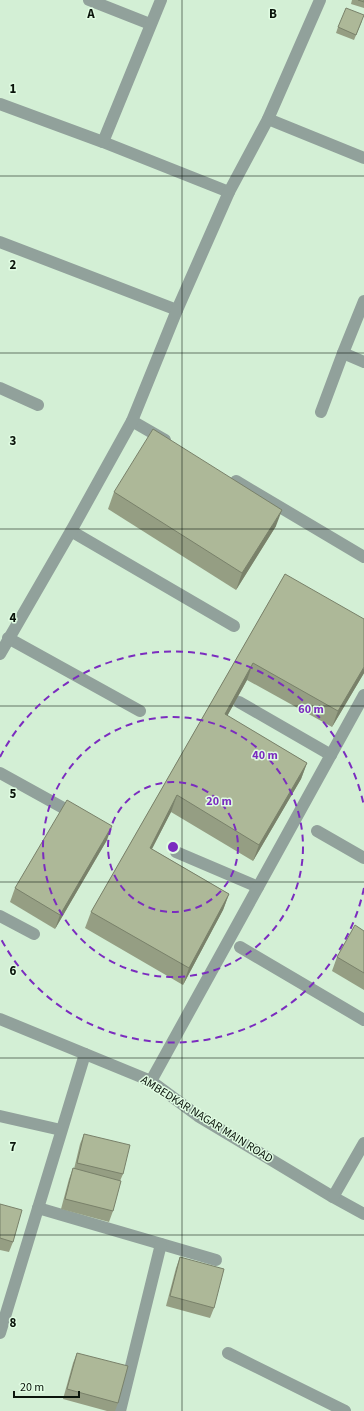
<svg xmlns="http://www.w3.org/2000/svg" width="364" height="1411" font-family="'Source Sans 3',sans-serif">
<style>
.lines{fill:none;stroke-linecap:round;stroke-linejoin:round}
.minor{stroke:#91a19b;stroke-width:12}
.wall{fill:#959e83}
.shaded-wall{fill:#79816a}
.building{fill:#adb898;stroke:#79816a}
.grid{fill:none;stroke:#0a140b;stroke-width:1;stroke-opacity:0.55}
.ring{fill:none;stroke:#7b2cbf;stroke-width:2;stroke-dasharray:7 5}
.labels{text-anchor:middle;stroke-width:3;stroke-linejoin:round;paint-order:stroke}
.street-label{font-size:12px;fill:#0a140b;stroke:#e0fce2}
.grid-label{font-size:13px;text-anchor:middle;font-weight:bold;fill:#0a140b;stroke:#e0fce2;stroke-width:3;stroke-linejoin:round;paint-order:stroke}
.centre{fill:#7b2cbf;stroke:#e0fce2;stroke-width:2}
.ring-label{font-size:12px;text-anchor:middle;font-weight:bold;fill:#7b2cbf;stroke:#e0fce2;stroke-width:3;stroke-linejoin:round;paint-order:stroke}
</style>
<rect width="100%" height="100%" fill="#d3efd5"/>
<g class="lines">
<g class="minor">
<path d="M89,0L150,24"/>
<path d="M0,104L103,142L229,192"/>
<path d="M268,119L364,158"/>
<path d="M103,142L161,0"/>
<path d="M0,242L177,310"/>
<path d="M343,353L364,362"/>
<path d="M0,388L38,405"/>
<path d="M321,412L343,353L364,301"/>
<path d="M132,421L165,440"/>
<path d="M236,481L364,557"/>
<path d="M71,531L234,626"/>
<path d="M8,638L140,711"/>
<path d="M0,654L71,531L132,421L177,310L229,192L268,119L320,0"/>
<path d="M239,702L331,755"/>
<path d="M0,773L76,815"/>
<path d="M317,831L364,858"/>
<path d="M176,852L258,887"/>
<path d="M0,916L34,934"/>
<path d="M240,947L364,1020"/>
<path d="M0,1019L151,1081L198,1116L333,1197L364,1214"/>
<path d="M151,1081L364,695"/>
<path d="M0,1116L61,1130"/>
<path d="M333,1197L364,1143"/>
<path d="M38,1208L216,1260"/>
<path d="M0,1333L85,1054"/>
<path d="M228,1353L345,1411"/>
<path d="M120,1411L161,1244"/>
</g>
</g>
<g class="wall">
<path d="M352,0H364V8L351,4Z"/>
<path d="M362,21L354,40L336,33L338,27Z"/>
<path d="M114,492L276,526L236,590L108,509Z"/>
<path d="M285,574L364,673L332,727L247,680L227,716L307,763L301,779L253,861L171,812L152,849L229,894L223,910L183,985L85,928L91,912Z"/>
<path d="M107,840L55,929L10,902L15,888Z"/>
<path d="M364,931V990L332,971L337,957Z"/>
<path d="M84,1134L123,1174L120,1181L113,1211L109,1222L61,1209L69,1179L73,1168L74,1169L80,1144Z"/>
<path d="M0,1204L13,1242L9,1252L0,1250Z"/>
<path d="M180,1257L214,1308L210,1318L166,1306L176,1268Z"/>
<path d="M77,1353L118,1403L115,1411H107L63,1399L73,1363Z"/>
</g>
<g class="shaded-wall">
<path d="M282,510L276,526L236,590L242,573Z"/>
<path d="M253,663L247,680L219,731L225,714Z"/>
<path d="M364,667V673L332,727L338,711Z"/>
<path d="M307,763L301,779L253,861L259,845Z"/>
<path d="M177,795L171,812L144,864L150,848Z"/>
<path d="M112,826L107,840L55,929L60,915Z"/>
<path d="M229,894L223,910L183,985L189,968Z"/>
</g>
<g class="building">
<path d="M358,0H364V2Z"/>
<path d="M346,8L364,15L356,35L338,27Z"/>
<path d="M153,429L282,510L242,573L114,492Z"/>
<path d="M285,574L364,619V667L338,711L253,663L225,714L307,763L259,845L177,795L150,848L229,894L189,968L91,912Z"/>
<path d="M67,800L112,826L60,915L15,888Z"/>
<path d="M355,925L364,931V973L337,957Z"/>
<path d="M84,1134L130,1145L123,1174L77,1163Z"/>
<path d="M73,1168L121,1181L113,1211L65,1199Z"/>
<path d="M0,1204L22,1210L13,1242L0,1238Z"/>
<path d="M180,1257L224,1269L214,1308L170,1296Z"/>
<path d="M77,1353L128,1366L118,1403L67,1389Z"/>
</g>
<path class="grid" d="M182,0V1411M0,176H364M0,353H364M0,529H364M0,706H364M0,882H364M0,1058H364M0,1235H364"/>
<g class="ring">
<circle cx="173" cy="847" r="65"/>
<circle cx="173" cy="847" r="130"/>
<path d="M364 888A195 195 0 0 1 0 937M0 757A195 195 0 0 1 364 806"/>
</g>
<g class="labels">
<g class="street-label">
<text transform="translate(207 1119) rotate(32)" y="4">AMBEDKAR NAGAR MAIN ROAD</text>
</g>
</g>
<g class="grid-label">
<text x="91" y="18">A</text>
<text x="273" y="18">B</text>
<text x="13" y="93">1</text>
<text x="13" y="269">2</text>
<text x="13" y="445">3</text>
<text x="13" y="622">4</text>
<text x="13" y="798">5</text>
<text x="13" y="975">6</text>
<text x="13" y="1151">7</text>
<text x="13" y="1327">8</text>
</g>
<circle cx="173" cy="847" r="6" class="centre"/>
<g class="ring-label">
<text x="311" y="713">60 m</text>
<text x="265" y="759">40 m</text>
<text x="219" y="805">20 m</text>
</g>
<path d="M14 1391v6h65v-6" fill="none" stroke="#0a140b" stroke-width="2"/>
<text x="20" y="1391" font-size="12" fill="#0a140b" stroke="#e0fce2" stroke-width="3" paint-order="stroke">20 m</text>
</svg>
